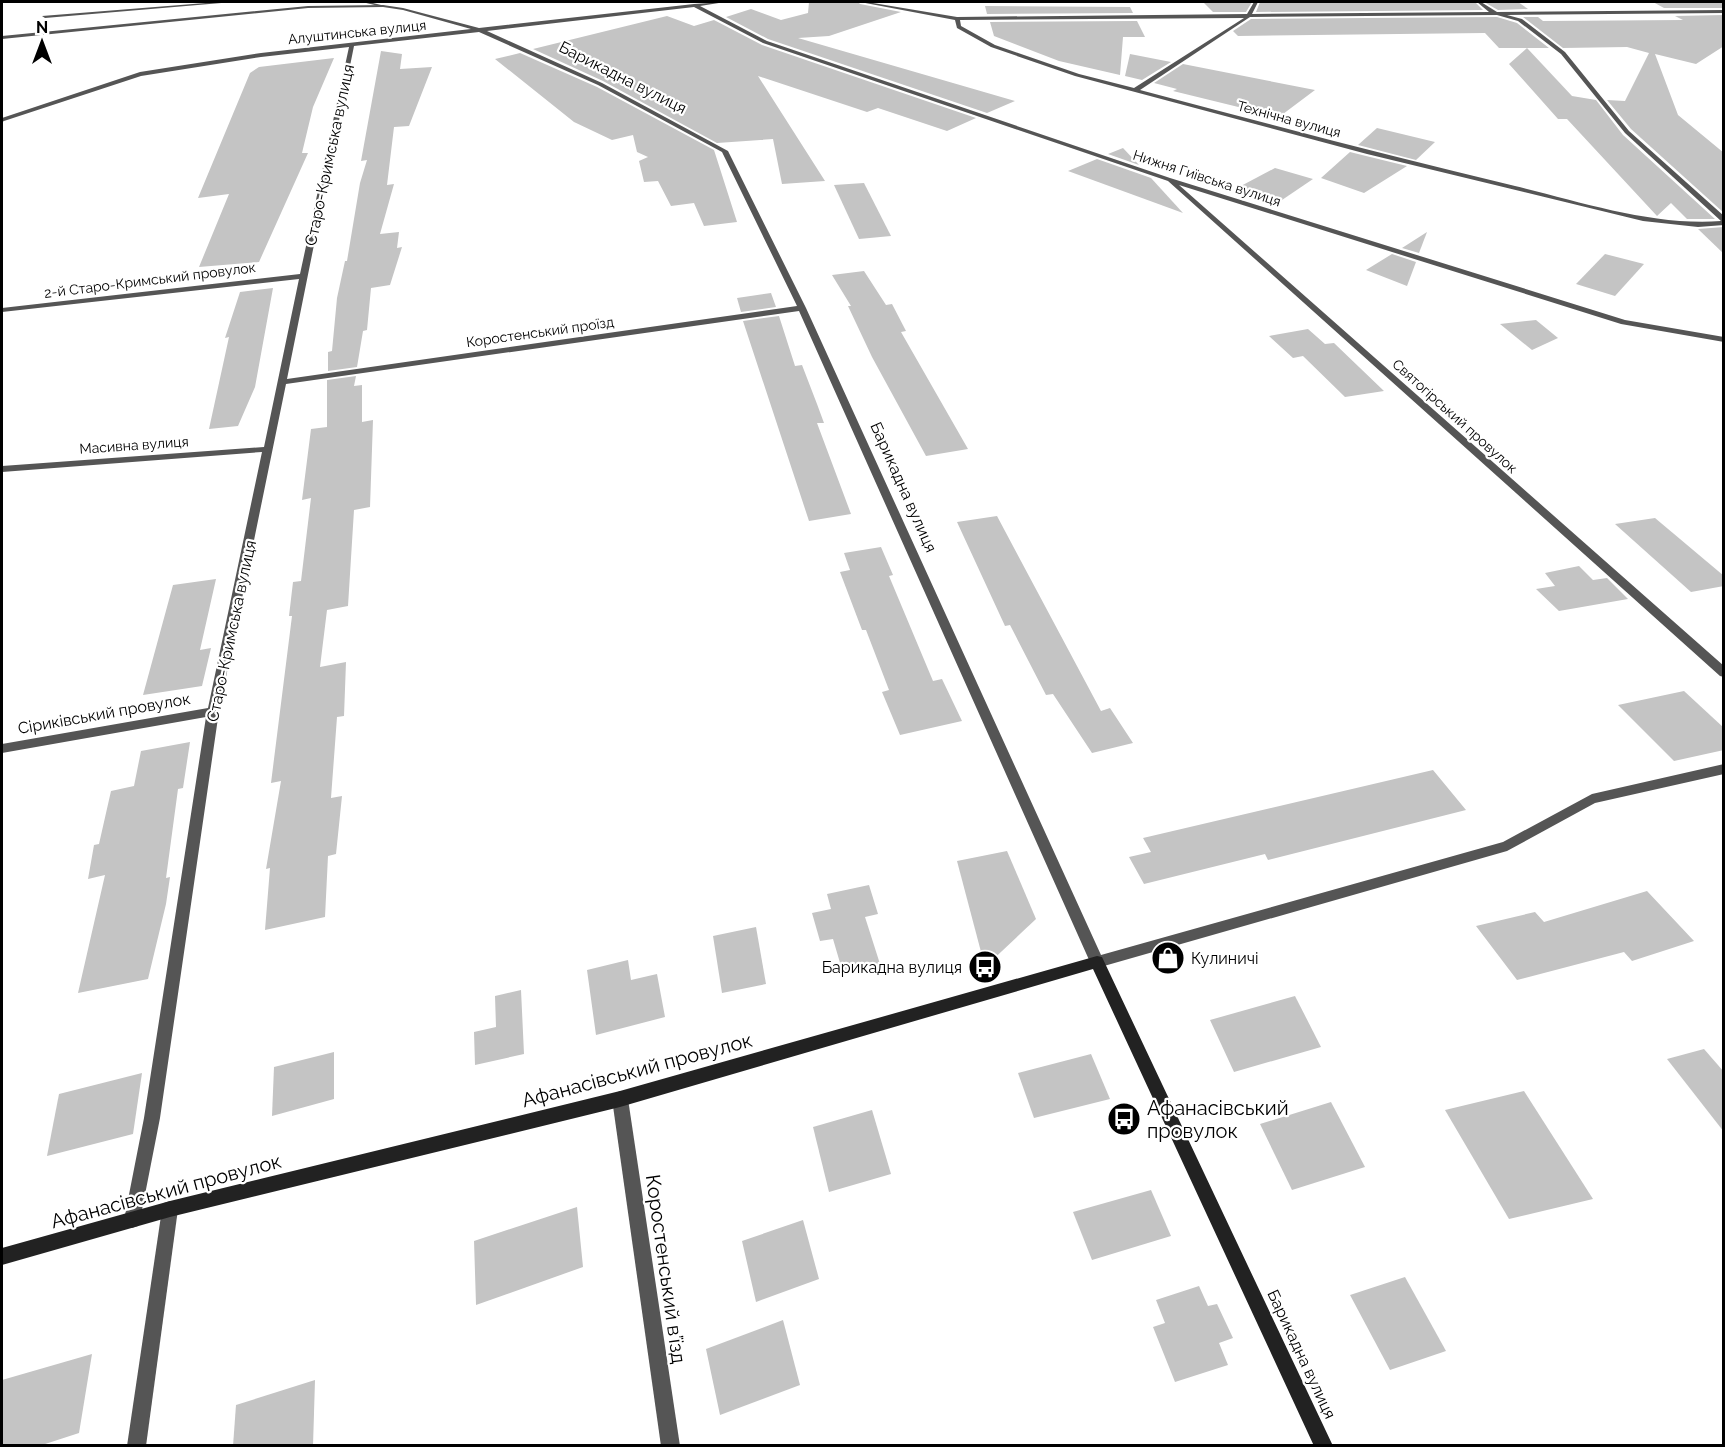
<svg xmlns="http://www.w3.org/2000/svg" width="1725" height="1447" font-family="Raleway,sans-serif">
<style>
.building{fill:#c4c4c4}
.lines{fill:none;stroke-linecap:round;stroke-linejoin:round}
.lane{fill:#555;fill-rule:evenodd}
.street{fill:#555;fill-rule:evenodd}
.secondary{fill:#222;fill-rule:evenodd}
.labels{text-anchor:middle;stroke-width:4.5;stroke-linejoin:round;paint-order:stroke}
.far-street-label{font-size:14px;fill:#000;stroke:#fff}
.street-label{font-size:16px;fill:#000;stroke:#fff}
.poi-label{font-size:16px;fill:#000;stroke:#fff;text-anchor:start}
.near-street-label{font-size:20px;fill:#000;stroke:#fff}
.near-poi-label{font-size:20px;fill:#000;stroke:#fff;text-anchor:start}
</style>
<rect width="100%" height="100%" fill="#fff"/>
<g class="building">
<path d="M809,2H858L860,4L901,12L829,36L798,38L1015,101L987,113L768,39L726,17L751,9L781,20L808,13Z"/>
<path d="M1252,2L1246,12H1213L1204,3Z"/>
<path d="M1260,2H1475L1483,10L1256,12Z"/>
<path d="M1484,2H1518L1528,9L1498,10Z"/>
<path d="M1653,2H1724V8H1664Z"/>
<path d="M985,6L1130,7L1133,13L987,14Z"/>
<path d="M1724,15V46L1696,64L1655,54L1678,115L1724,153V213L1631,129L1607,100L1625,101L1649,53L1627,47L1563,48L1523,17H1538L1543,21L1683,20L1675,16Z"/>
<path d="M667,16L694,26L714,20L762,45L976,118L947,131L878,108L867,112L758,76L825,181L782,184L773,139L717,143L603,81L533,49Z"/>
<path d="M1497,17L1517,23L1549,48H1499L1485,33L1238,36L1233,31L1251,19Z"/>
<path d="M1137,21L1145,37H1123L1120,75L1059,61L994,36L990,22Z"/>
<path d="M1527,48L1572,96L1596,100L1623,135L1715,219H1687L1671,203L1657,216L1567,119H1558L1509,64Z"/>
<path d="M381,51L402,54L400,69L432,67L409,126L394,127L387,185L394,184L380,234L399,232L397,248L402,247L390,285L371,288L367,330L363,331L357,367L328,371V352L332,351L337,298L345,261H347L360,183L367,160L361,161Z"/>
<path d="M520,53L597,87L714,150L737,222L704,226L694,203L671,206L658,181L644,182L639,161L648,157L637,152L633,135L612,140L574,122L495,59Z"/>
<path d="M1130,54L1171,62L1142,80L1125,76Z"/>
<path d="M334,58L313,107L302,153H308L259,262L199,267L229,194L198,198L250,73L259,67Z"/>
<path d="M1183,64L1315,90L1279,117L1173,91L1177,89L1154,83Z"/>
<path d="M1377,128L1435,142L1416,160L1358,145Z"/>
<path d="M1123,148L1139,165L1108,154Z"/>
<path d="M1350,152L1366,156L1407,166L1364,193L1321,178Z"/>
<path d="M1097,159L1151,178L1183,213L1068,171Z"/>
<path d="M1275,168L1313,179L1282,200L1239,187Z"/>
<path d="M864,183L891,236L859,239L834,185Z"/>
<path d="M1724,227V254L1698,229Z"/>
<path d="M1427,232L1419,253L1402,248Z"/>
<path d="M1392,254L1416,262L1407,286L1366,270Z"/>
<path d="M1605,254L1644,264L1615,296L1576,284Z"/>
<path d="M864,271L886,305L892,304L906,331L901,332L968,449L926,456L872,357L848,306H851L832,275Z"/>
<path d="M273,288L255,387L238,426L209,429L229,337L225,338L240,292Z"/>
<path d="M771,293L776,307L741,312L737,298Z"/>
<path d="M779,316L795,366L802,365L817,404L824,423H817L851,514L809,521L743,321Z"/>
<path d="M1536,320L1558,338L1532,350L1500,324Z"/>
<path d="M1308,329L1325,344L1334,343L1384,391L1345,397L1303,356L1293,358L1269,336Z"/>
<path d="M356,376L354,386L362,385V422L373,420L370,507L354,510L348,606L327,610L320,667L346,662L344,716L337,717L331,798L342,796L336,854L328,856L325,917L265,930L270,868L266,869L281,781L271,783L292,616H289L293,582L301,581L311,498L302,500L311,429L327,427V380Z"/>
<path d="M997,516L1101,711L1110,708L1133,743L1092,753L1053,694L1046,695L1010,625L1005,626L957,522Z"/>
<path d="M1655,518L1724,576V586L1691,592L1615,524Z"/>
<path d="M881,547L893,575L889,576L933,681L942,679L962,721L900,735L882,692L889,690L866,630H862L840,572L850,570L844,553Z"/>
<path d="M1579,566L1593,580L1607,578L1628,599L1559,611L1536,589L1555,586L1545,573Z"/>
<path d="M216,579L200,650L211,648L202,686L143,695L173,585Z"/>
<path d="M1684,691L1724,728V750L1674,761L1618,705Z"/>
<path d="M190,742L183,788L178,789L166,878L170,877L166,904L148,979L78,993L105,875L88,879L94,845L99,844L111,791L134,786L141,751Z"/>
<path d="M1433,770L1466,810L1268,860L1265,854L1144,884L1129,857L1151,852L1143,838Z"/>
<path d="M1007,851L1036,919L985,967L957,861Z"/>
<path d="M869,885L878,914L865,917L880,964L843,973L833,939L820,941L812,913L831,909L827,894Z"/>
<path d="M1647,891L1694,941L1632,961L1624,952L1517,980L1476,926L1535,912L1544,922Z"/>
<path d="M756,927L766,984L722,993L713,936Z"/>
<path d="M628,960L631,980L657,974L665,1017L596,1035L587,970Z"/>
<path d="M521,990L524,1054L475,1065L474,1032L496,1027L495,996Z"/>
<path d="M1295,996L1321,1047L1234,1072L1210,1020Z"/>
<path d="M1704,1049L1724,1072V1132L1667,1059Z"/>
<path d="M334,1052V1099L272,1116L274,1067Z"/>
<path d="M1091,1054L1110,1099L1034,1118L1018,1073Z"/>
<path d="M142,1073L133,1134L47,1156L59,1094Z"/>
<path d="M1524,1091L1593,1199L1509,1219L1445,1110Z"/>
<path d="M1331,1102L1365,1167L1292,1190L1260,1124Z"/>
<path d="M872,1110L891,1174L829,1192L813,1127Z"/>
<path d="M1151,1190L1171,1236L1092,1260L1073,1212Z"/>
<path d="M577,1207L583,1267L476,1305L474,1241Z"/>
<path d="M803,1220L819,1279L756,1302L742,1241Z"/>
<path d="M1405,1277L1446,1351L1390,1370L1350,1295Z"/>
<path d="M1199,1286L1208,1306L1217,1304L1233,1338L1219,1343L1228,1365L1175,1382L1153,1327L1165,1323L1156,1300Z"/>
<path d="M783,1320L800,1385L720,1415L706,1349Z"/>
<path d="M92,1354L79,1433L39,1446H2V1380Z"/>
<path d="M315,1380L313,1446H233L236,1405Z"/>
</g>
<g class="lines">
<g class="lane">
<path d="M218,2H233L45,18L42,16Z"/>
<path d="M362,2H369L385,6L383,7Z"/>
</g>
<g class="street">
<path d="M725,2L700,6L767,41L1170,178L1625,320L1724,337V342L1621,324L1179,185L1724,666V677L1720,676L1168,181L763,43L694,7L487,31L602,83L728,151L806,308L1101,955L1503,842L1592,794L1724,764V774L1595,803L1507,851L1097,968L1092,967L1090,962L799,311L286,384L219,711L160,1118L140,1220L138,1226L132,1228L126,1226L124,1220L144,1118L206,717L2,753V744L208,708L262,452L2,472V466L264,447L299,279L2,312V308L300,274L349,47L261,57L141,76L4,121L2,122V118L140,72L261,53L471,29L403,10L383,7L308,8L2,39V36L308,6L383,5L403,8L479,28L694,4ZM479,32L598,85L722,152L797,306L287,379L354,46Z"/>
<path d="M860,2H867L957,17L1247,14L1254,2H1258L1252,14L1489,12L1477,2H1481L1497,12L1724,10V13L1507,15L1522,19L1565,52L1629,131L1724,216V225L1698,227L1643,221L1367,154L1075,76L991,47L957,28L955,20ZM1497,15L1518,21L1561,54L1625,133L1721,221C1652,226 1582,202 1515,186C1389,156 1265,123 1140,90L1250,17ZM1244,18L1134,88L1079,74L995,45L961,26L960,20Z"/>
<path d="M620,1091L626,1094L628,1099L680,1446H661L612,1099L614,1094Z"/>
<path d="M170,1201L176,1203L178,1209L146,1446H127L162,1209L164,1203Z"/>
</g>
<path class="secondary" d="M1097,956L1102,957L1333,1446H1314L1093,969L620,1107L170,1217L2,1265V1248L170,1201L620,1091Z"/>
</g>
<defs>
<g id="shop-disc" transform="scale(1.725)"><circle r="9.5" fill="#000" stroke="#fff"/><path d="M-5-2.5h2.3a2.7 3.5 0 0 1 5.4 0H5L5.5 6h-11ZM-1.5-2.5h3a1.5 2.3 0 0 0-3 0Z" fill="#fff"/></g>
<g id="bus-disc" transform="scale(1.725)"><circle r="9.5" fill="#000" stroke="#fff"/><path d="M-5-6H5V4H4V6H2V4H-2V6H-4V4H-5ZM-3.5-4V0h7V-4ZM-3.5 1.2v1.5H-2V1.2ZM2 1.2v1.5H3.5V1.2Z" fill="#fff"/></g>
</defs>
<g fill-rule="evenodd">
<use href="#shop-disc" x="1168" y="958"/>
<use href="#bus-disc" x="985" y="967"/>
<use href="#bus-disc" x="1124" y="1119"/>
</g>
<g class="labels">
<g class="far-street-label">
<text transform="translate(357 32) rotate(-6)" y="5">Алуштинська вулиця</text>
<text transform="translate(1289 119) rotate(15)" y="5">Технічна вулиця</text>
<text transform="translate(1207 178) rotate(18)" y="5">Нижня Гиївська вулиця</text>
<text transform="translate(150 280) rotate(-7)" y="5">2-й Старо-Кримський провулок</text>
<text transform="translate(540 332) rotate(-8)" y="5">Коростенський проїзд</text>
<text transform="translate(1455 416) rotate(42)" y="5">Святогірський провулок</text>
<text transform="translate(134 445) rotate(-4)" y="5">Масивна вулиця</text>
</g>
<g class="street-label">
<text transform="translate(623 77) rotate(27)" y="6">Барикадна вулиця</text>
<text transform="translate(329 155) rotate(-78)" y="6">Старо-Кримська вулиця</text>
<text transform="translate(904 487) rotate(66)" y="6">Барикадна вулиця</text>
<text transform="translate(231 631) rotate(-78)" y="6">Старо-Кримська вулиця</text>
<text transform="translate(104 713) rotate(-10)" y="6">Сіриківський провулок</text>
<text transform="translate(1302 1354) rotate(65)" y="6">Барикадна вулиця</text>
</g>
<g class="poi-label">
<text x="1191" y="964">Кулиничі</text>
<text x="962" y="973" text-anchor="end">Барикадна вулиця</text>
</g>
<g class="near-street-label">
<text transform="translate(637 1070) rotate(-15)" y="7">Афанасівський провулок</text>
<text transform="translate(166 1191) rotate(-15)" y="7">Афанасівський провулок</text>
<text transform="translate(666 1269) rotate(82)" y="7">Коростенський в’їзд</text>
</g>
<g class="near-poi-label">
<text x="1147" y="1115">Афанасівський<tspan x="1147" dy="23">провулок</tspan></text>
</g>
</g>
<rect width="1725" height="1447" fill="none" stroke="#000000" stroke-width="6"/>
<g transform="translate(42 42)" stroke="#ffffff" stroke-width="4.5" paint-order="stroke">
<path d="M0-4.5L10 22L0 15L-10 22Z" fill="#000000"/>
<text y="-9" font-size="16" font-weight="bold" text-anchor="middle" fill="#000000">N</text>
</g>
</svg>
